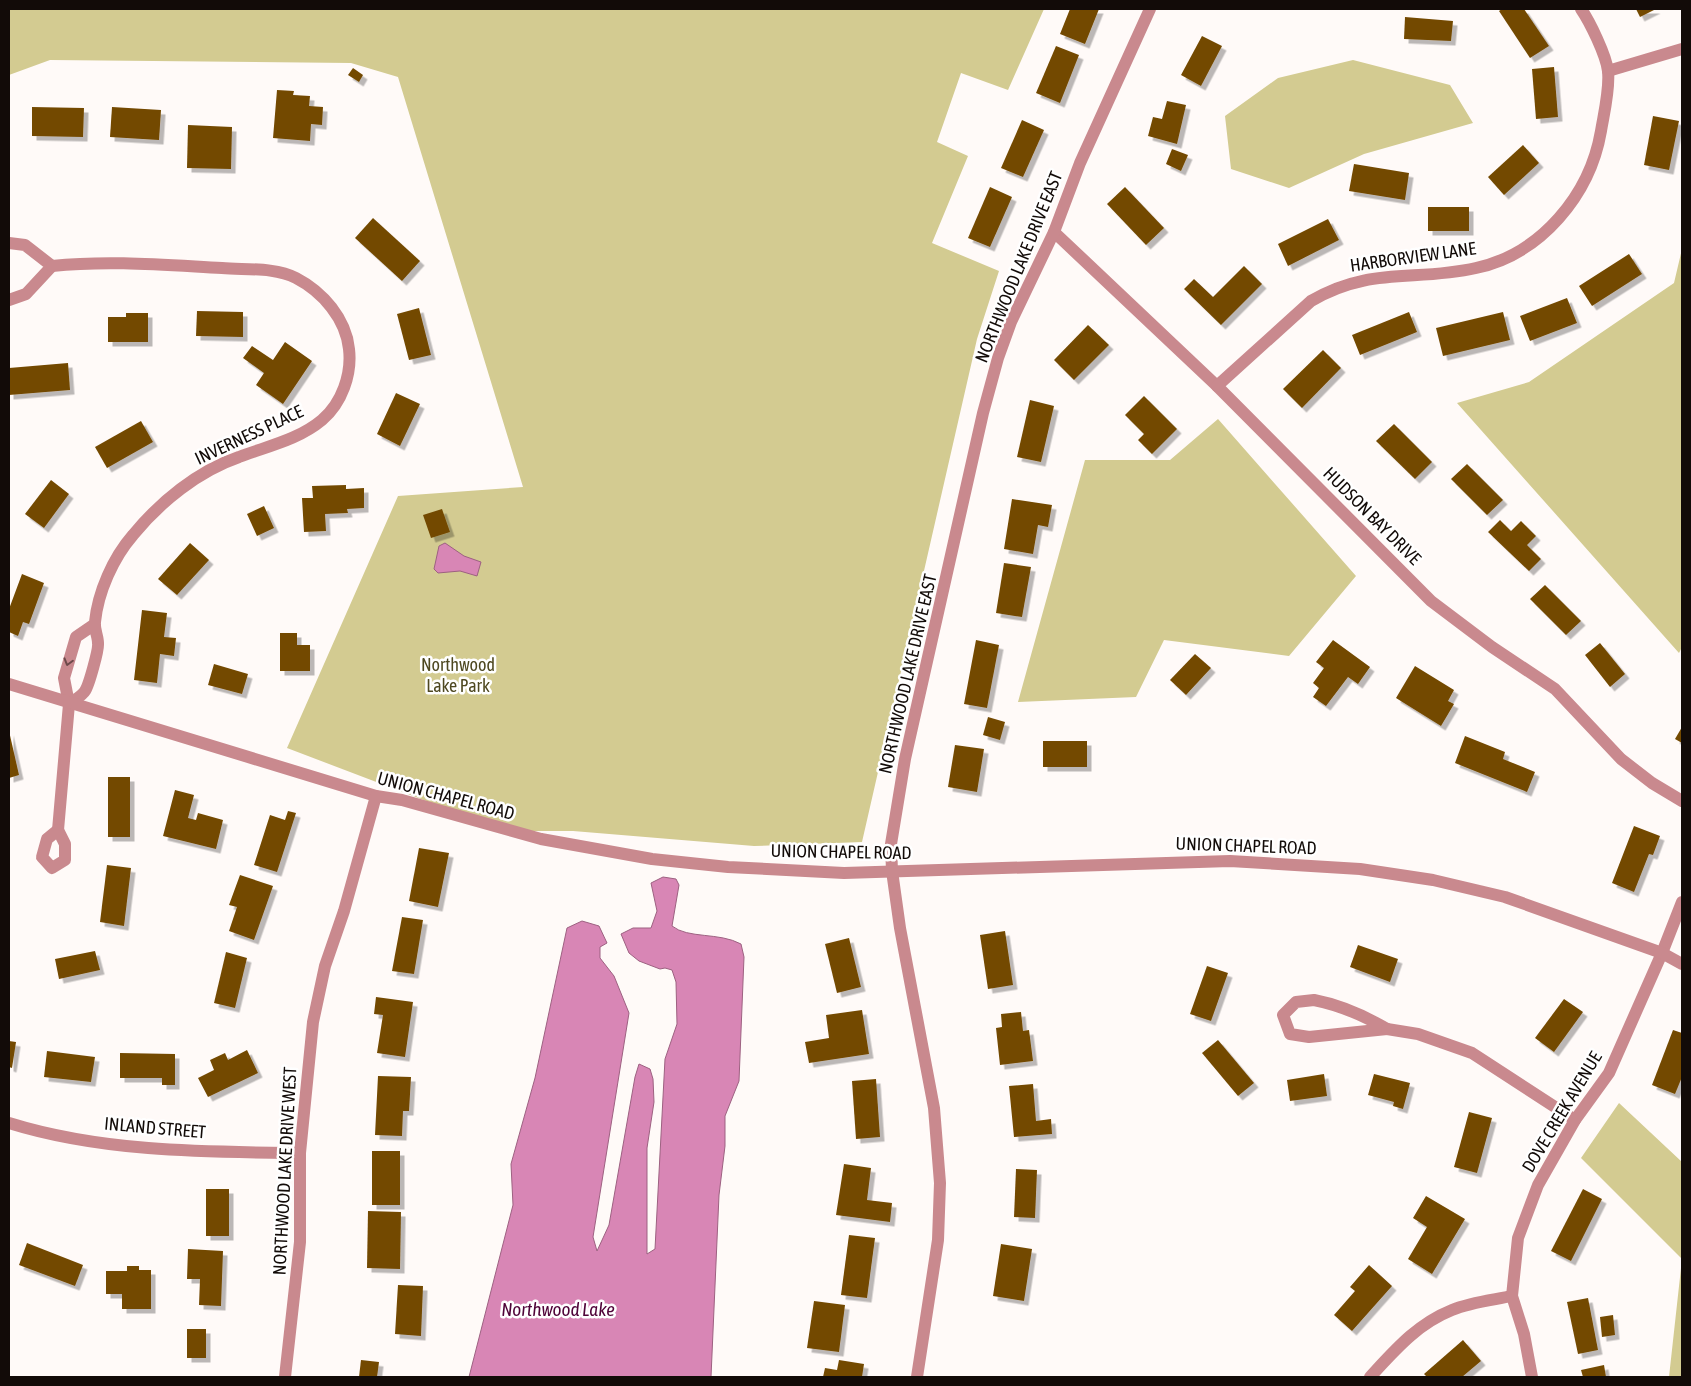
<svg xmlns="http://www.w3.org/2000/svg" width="1691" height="1386" font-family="'Asap Condensed',sans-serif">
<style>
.green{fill:#d3cb91}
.water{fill:#d886b5;stroke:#9d6181}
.building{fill:#734903;filter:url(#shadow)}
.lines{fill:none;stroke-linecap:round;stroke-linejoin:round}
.minor{stroke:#c9898e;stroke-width:12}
.tertiary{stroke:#c9898e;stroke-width:12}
.oneway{stroke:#6e4a4b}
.labels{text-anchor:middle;stroke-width:5;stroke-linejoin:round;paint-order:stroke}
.street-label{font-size:18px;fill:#120b08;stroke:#fff}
.park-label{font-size:18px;fill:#4e4820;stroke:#fff}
.water-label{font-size:19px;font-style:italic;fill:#4f0338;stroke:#fff}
</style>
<defs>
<filter id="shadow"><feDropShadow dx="4.5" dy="4.5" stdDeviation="0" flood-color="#0004"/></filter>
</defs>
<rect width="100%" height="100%" fill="#fffaf8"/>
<g class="green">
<path d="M9,9H1044L1008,90L961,73L937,142L968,156L932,243L999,271L977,339L862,842L754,846L573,831H505L287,748L398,496L523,487L398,77L351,63L50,60L9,75Z"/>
<path d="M1353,60L1450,85L1473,123L1364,154L1289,188L1231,169L1225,116L1278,78Z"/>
<path d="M1682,249V647L1679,653L1457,403L1529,382L1674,283Z"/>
<path d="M1218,419L1356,576L1289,656L1164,640L1136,697L1018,702L1085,460H1170Z"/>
<path d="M1619,1103L1682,1162V1377H1669L1682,1259L1581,1158Z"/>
</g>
<g class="water">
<path d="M445,543L464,556L481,562L477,576L460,571L438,573L434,569L439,546Z"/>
<path d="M663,877L676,879L679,885L672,926C688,939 719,932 741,944L744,957L739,1081L725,1116V1146L719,1195L711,1377H469L513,1205L511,1164L535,1078L567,928L582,921L599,926L607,943L600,947V958L614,976L629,1013L593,1237L597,1251L609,1225L635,1077L639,1064L650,1069L653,1079L654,1102L647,1148V1254L655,1249L665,1059L677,1024L676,982L672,970L665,968L660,969L639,961L629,953L621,934L633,928H651L657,911L651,883Z"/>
</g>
<g class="building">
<path d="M1070,9H1099L1085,44L1060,34Z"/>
<path d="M1502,9H1524L1549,46L1530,58L1499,11Z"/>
<path d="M1636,9H1656L1640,17Z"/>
<path d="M1405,17L1453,21L1451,41L1404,39Z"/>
<path d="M1202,36L1222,46L1201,86L1181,75Z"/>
<path d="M1056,46L1079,55L1060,103L1036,93Z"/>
<path d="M1554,67L1558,117L1536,119L1532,69Z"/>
<path d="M353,68L363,75L359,82L348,75Z"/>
<path d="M277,90L294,91L293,95L310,96L309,106L323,107L322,125L311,124L310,141L273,138Z"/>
<path d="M1167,101L1186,105L1177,144L1148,136L1153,117L1162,119Z"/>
<path d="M32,107L84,108L83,137L32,136Z"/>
<path d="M112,107L161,110L159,140L110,137Z"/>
<path d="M1653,116L1679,121L1669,170L1644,165Z"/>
<path d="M1022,120L1044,130L1023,177L1001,168Z"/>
<path d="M188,125L232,127L231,169L187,168Z"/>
<path d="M1523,145L1539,163L1504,195L1488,177Z"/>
<path d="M1172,149L1188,155L1181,171L1166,164Z"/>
<path d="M1354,164L1409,173L1405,200L1349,191Z"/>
<path d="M990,187L1012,197L990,247L968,238Z"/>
<path d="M1125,187L1164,228L1146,245L1107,204Z"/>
<rect x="1428" y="207" width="41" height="24"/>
<path d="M373,218L420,261L402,281L355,238Z"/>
<path d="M1328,219L1339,240L1288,266L1278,244Z"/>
<path d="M1629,254L1642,274L1592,306L1579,286Z"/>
<path d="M1244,266L1262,284L1221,325L1184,289L1194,279L1213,297Z"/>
<path d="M1567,298L1577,323L1530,341L1520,316Z"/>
<path d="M419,308L431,355L409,360L397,314Z"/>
<path d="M197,311L243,312V337L196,336Z"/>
<path d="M1409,312L1417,332L1360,355L1352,335Z"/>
<path d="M1503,312L1510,340L1443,356L1436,328Z"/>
<path d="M126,313H148V342H108V317H126Z"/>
<path d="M1088,325L1109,345L1074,380L1054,360Z"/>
<path d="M285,342L312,361L283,404L256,385L264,373L243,358L252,346L273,360Z"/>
<path d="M1323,350L1341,368L1302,408L1283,389Z"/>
<path d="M68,363L70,390L9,395V368Z"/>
<path d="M396,393L420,404L400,446L377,434Z"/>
<path d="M1144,396L1177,429L1152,454L1138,440L1144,434L1125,415Z"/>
<path d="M1030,400L1054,406L1041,462L1017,457Z"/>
<path d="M141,421L153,442L107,468L95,447Z"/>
<path d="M1394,424L1432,462L1415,479L1376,441Z"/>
<path d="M1467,464L1503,500L1487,515L1451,479Z"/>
<path d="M51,480L69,494L44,528L25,514Z"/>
<path d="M346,485V489L364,488V508L347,509L348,513L325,514L326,531L304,532L302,498H313L312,486Z"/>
<path d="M1012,499L1052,505L1048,527L1038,525L1033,554L1004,549Z"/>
<path d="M264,506L274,528L257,536L247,514Z"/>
<path d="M442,509L450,532L431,538L423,515Z"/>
<path d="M1500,520L1511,531L1521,521L1536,536L1527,545L1541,559L1529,571L1488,532Z"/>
<path d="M190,543L209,560L177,595L158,579Z"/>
<path d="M1004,563L1031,567L1022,617L996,613Z"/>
<path d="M22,574L44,583L29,624L23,622L18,636L9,632V609Z"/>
<path d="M1545,585L1581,621L1566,635L1530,599Z"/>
<path d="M142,610L167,613L164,637L176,638L174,656L160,654L157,683L134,680Z"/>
<path d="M280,633H297V645H310V671H280Z"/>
<path d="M976,640L999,645L987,708L964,704Z"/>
<path d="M1333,640L1370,667L1358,684L1348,677L1326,706L1313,697L1319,688L1313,683L1324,668L1316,662Z"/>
<path d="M1600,643L1625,674L1610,687L1585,655Z"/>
<path d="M1195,654L1211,668L1186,695L1170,680Z"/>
<path d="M214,664L248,674L242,694L208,685Z"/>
<path d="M1415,666L1454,690L1448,701L1454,704L1441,726L1396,698Z"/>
<path d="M988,717L1005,722L1000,740L983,735Z"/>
<path d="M1682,727V743L1675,739Z"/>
<path d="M9,731L19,775L9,778Z"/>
<path d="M1465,736L1505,752L1503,759L1535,772L1527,792L1455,763Z"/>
<rect x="1043" y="741" width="44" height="26"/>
<path d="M955,745L984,749L977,792L948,787Z"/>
<rect x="108" y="777" width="22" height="60"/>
<path d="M175,790L194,795L188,818L196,820L198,813L223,820L216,849L163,836Z"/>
<path d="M288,811L296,813L277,872L254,865L270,815L285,820Z"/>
<path d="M1634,826L1660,836L1653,855L1649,854L1634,892L1612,883Z"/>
<path d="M419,848L449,853L438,907L409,901Z"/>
<path d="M107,865L131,868L124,926L100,922Z"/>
<path d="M240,875L273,886L254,940L229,931L237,907L229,905Z"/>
<path d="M402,917L423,920L414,974L392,971Z"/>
<path d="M1005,931L1013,985L988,989L980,935Z"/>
<path d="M849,938L861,987L837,993L825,944Z"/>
<path d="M1358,945L1398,959L1390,982L1350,967Z"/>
<path d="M95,951L100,970L59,979L55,959Z"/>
<path d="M226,952L247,958L235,1008L214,1003Z"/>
<path d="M1207,966L1228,973L1211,1021L1190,1014Z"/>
<path d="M376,997L413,1002L405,1057L377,1053L383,1015L374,1014Z"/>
<path d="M1564,999L1583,1012L1554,1052L1535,1038Z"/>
<path d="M862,1010L869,1054L809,1063L805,1042L829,1038L826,1015Z"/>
<path d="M1021,1012L1023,1031L1029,1030L1033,1061L1000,1065L996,1028L1002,1027L1001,1014Z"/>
<path d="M1673,1030L1682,1033V1077L1675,1094L1652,1085Z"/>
<path d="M1218,1040L1254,1083L1238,1096L1202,1053Z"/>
<path d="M9,1041L16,1042L12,1068L9,1067Z"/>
<path d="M247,1050L258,1073L208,1097L198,1078L214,1070L210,1060L225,1053L228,1060Z"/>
<path d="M47,1051L95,1057L91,1082L44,1077Z"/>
<path d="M120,1053L175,1054V1085H162V1078H120Z"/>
<path d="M1324,1074L1327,1096L1290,1101L1287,1080Z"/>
<path d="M1374,1074L1410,1083L1403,1109L1393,1106L1394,1102L1368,1095Z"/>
<path d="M378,1076L411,1077L409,1111H403L402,1136L375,1135Z"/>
<path d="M876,1079L880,1137L856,1139L852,1081Z"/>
<path d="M1033,1084L1036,1121L1051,1119L1052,1134L1014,1137L1009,1086Z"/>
<path d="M1469,1112L1492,1118L1477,1173L1454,1167Z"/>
<rect x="372" y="1151" width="28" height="54"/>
<path d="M844,1164L871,1168L867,1200L892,1203L890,1222L836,1215Z"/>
<path d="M1016,1169L1037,1170L1035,1218L1014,1217Z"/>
<rect x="206" y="1189" width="23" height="47"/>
<path d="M1583,1189L1602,1199L1571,1261L1551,1251Z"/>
<path d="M1426,1196L1465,1219L1432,1274L1408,1259L1427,1227L1413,1218Z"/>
<path d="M368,1211L401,1212L400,1269L367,1268Z"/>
<path d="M849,1235L875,1238L867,1298L841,1295Z"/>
<path d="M27,1243L83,1265L75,1286L19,1265Z"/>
<path d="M1001,1244L1032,1249L1024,1301L993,1296Z"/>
<path d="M188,1249L223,1251L221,1306L199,1305L200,1279H187Z"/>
<path d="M1369,1265L1392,1286L1352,1331L1334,1315L1355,1291L1350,1287Z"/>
<path d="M127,1266H139V1270H151V1309H122V1294H106V1271H127Z"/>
<path d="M398,1285L423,1286L421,1336L395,1334Z"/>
<path d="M1588,1298L1598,1350L1578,1354L1567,1302Z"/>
<path d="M814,1301L845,1305L839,1352L807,1348Z"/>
<path d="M1613,1315L1615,1335L1602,1337L1600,1317Z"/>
<rect x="187" y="1329" width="19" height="29"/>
<path d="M1463,1340L1481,1361L1462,1377H1427L1424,1374Z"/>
<path d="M361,1360L379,1362L377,1377H359Z"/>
<path d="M839,1360L864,1364L862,1377H823L825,1368L837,1370Z"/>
<path d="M1604,1365L1606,1377H1583L1581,1370Z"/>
</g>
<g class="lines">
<g class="minor">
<path d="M1608,71L1682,49"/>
<path d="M1054,232L1217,386L1431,601L1492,647L1555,689L1621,759L1652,783L1682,801"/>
<path d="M9,243L25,245L52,266L26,294L9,300"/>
<path d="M52,266C109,260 165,265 222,268C245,270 275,267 296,278C323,292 346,319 349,349C352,374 342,403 322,420C298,440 268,446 239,457C198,471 160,502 133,535C113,558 98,592 95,622C94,629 98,636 98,643C99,649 89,685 85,691C82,696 74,700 69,704L64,678L76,637L95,624"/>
<path d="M1217,386L1311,301C1370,266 1415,282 1476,268C1541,254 1590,195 1601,131C1604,113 1610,89 1608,71C1606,55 1590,22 1581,9"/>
<path d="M58,830L69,704"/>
<path d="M58,830L65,844V860L52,868L42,857L47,839Z"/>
<path d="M1314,1000C1340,1005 1363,1015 1387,1029L1309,1037L1290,1034L1283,1015L1296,1002Z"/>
<path d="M1387,1029L1418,1034L1472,1053L1575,1120"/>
<path d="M9,1123C102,1152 204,1152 300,1153"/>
<path d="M917,1377L938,1240L940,1183L934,1108L900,928L892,871L891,844L905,759L983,413L998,358L1011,322L1054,232L1080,163L1150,9"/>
<path d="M1370,1377C1395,1350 1417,1324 1452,1310C1471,1302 1493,1300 1512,1296"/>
<path d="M1532,1377L1524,1334L1512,1296L1518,1238L1538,1185L1575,1120L1609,1073L1662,953L1682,902"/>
</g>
<g class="tertiary">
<path d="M9,684L376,796L402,800L541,839L652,859L728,867L844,873L1230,861L1360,869L1433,880L1505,897L1662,953L1682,964"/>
<path d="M285,1377L300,1242V1153L313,1022L325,966L344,911L376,796"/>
</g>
</g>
<defs><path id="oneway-chevron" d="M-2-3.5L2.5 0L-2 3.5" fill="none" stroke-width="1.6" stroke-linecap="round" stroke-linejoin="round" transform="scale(1.25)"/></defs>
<use class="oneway" href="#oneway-chevron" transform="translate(68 662) rotate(106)"/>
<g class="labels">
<g class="street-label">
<text transform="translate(1413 257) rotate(-8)" y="6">HARBORVIEW LANE</text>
<text transform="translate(1019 267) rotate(-68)" y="6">NORTHWOOD LAKE DRIVE EAST</text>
<text transform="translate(249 435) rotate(-25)" y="6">INVERNESS PLACE</text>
<text transform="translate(1372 516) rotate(45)" y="6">HUDSON BAY DRIVE</text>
<text transform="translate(908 674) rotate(-77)" y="6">NORTHWOOD LAKE DRIVE EAST</text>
<text transform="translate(446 796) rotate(15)" y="6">UNION CHAPEL ROAD</text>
<text transform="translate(1246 846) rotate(2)" y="6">UNION CHAPEL ROAD</text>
<text transform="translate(841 852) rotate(1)" y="6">UNION CHAPEL ROAD</text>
<text transform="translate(1562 1112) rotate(-59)" y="6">DOVE CREEK AVENUE</text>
<text transform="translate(155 1128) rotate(5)" y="6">INLAND STREET</text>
<text transform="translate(285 1171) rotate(-87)" y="6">NORTHWOOD LAKE DRIVE WEST</text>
</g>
<g class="park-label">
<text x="458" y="671">Northwood<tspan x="458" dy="21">Lake Park</tspan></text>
</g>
<g class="water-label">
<text x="558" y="1316">Northwood Lake</text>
</g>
</g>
<rect width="1691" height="1386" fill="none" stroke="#120b08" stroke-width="20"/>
</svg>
